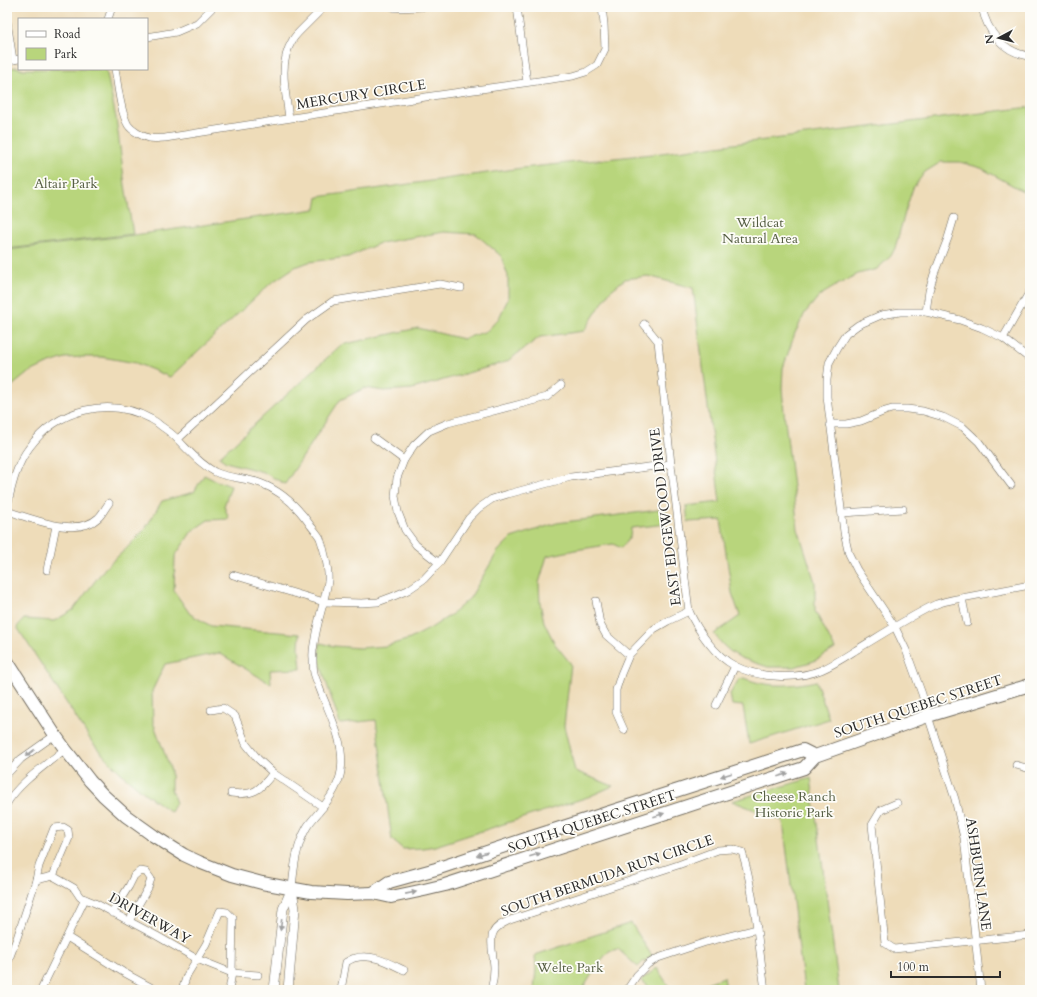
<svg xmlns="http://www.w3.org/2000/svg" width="1037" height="997" font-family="Cardo,serif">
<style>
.green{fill:#b8d57c;stroke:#728054}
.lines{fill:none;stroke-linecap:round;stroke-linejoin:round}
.minor-casing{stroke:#6f695d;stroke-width:8}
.tertiary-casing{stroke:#6f695d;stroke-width:10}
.primary-casing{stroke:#6f695d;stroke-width:14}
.minor{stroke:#fff;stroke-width:7}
.tertiary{stroke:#fff;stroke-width:9}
.primary{stroke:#fff;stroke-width:12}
.oneway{fill:#a0a0a0}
.labels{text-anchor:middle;stroke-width:3.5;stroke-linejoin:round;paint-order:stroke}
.street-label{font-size:14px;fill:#2b2b2b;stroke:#fdfcf7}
.park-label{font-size:14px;fill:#555e43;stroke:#fdfcf7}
</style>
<rect width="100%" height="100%" fill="#fdfcf7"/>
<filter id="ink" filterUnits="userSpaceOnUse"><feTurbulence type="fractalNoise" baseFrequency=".025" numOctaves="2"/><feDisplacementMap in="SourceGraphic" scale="8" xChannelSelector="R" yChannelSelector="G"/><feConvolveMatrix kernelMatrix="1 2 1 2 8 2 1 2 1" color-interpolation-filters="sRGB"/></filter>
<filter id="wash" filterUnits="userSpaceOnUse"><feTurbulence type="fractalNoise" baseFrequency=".012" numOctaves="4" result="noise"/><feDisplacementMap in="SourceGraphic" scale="16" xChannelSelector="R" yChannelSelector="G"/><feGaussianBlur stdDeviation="0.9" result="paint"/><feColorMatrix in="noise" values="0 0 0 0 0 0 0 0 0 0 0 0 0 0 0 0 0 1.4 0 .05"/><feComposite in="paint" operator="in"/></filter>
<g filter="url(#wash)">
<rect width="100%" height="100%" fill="#eedcb9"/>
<g class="green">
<path d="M19,67V69H106L116,118L125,185L133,234L7,249V68Z"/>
<path d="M1030,107V195L981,168L960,162H941L925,172L913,188L906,209L895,248L891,256L877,269L858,274L839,284L819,296L805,313L795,333L783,368L782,388L784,412L798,529L815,582V611L835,649L814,661L794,667H768L741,658L731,652L723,645L714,634L740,616L732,593L721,520L688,522L686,506L720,502L693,288L648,276L625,279L610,291L584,331L540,337L506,362L412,389L384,391L365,388L340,400L285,484L263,472L226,462L219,457L341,345L418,328L463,339L487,331L499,318L508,299V276L501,256L476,234L444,232L380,243L348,257L309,262L295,267L271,283L170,377L136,363L102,357H83L65,358L47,364L28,373L7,390V250L134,235L316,209L318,197L522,168L661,153Z"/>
<path d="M204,475L214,480L231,486L224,506L229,519L208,520L192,531L175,556L174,591L190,614L211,626L300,634L299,647L301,669L270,670L271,684L219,653L165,664L152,691L153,722L171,771V789L176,803L171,812C141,792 114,769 92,742L17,627L24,619L54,621L73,610L105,568L127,548L145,529L162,501L194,492Z"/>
<path d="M666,509L667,524L631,528L630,537L621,548L613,544L575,550L547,556L539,583L540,603L544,622L555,644L571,664L564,726L575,771L613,786L588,797L435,846L423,848L403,849L392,840L376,720L340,724L320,663L319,653L320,643L334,646L359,648L386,646L410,639L431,628L452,614L470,598L498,551L511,538L557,523Z"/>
<path d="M744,678C767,688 793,686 816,681L829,719L749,744L743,706L732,705L730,694L739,679Z"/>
<path d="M811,778L839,990H804L783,821L732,801Z"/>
<path d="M631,923L652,956L643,962L638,967L618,949L609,951L599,963L582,990H534L536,969L535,955Z"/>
<path d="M657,968L671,990H653L641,980Z"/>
<path d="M724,977L726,990H686Z"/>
</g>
</g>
<g filter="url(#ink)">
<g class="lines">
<g class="minor-casing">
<g id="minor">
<path d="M393,7L395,8L422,7"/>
<path d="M517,7L527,82"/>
<path d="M982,7C987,32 1004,53 1030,56"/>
<path d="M108,19L112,7"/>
<path d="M7,21L13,60"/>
<path d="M147,37L176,32L197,23L213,7"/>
<path d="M7,61L19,59"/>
<path d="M115,69C118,85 120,111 128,125C132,131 142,136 149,138C154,139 160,138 165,138L432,96L573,76L586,72L597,65L605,49L604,24L602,7"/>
<path d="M289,118C286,93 278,64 292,41C294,37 297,34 300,31C308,23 316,15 324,7"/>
<path d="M926,312L929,291L934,274L948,238L954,218"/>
<path d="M644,324L658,341L671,464L689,611C698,631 715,656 735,666C759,678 796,680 821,670C833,665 845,657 856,650C881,635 906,619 932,606C942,601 956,599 967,597C988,593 1009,589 1030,585"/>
<path d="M1003,338L1030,291"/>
<path d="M830,424H846L861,421L885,411L892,409H907L923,411L943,417L963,427L979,442L1011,485"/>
<path d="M374,438L404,460"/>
<path d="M178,439L306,320L333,301L440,284L461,288"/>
<path d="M7,506C12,486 16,465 29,448C57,409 109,396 151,419C155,421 158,423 161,426C167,430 174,435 179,441C190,452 200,464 215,472C227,478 246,478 260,483C282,491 298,507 311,526C314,530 318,534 320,538C324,549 329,569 328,581C325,600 318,619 315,638C314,645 312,651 313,658C313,663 313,668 314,673C316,680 319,686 321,692C331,717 345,743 341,771C339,786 329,800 319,812C315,817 310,822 307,827C296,846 294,867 292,888"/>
<path d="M7,511C31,518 77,538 98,518C102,515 105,508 109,503"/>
<path d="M842,513L903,509"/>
<path d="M439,563L416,545L405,530L398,512L395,496L397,478L404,460L414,445L429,431L448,423L547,397L561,385"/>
<path d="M47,570L56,526"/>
<path d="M233,575L324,602L362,603L378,602L394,596L408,590L424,579L439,563L469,518L479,508L492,499L508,494L571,477L671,464"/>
<path d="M962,598L967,623"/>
<path d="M596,601L600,624L606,635L629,655"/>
<path d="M716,705L735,666"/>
<path d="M211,710L223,708L235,716L246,744L258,759L273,773L323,807"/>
<path d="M624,730L616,712V690L621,674L629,655L654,629L668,621L689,611"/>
<path d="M1016,765L1030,769"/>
<path d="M7,774L21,759L55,735"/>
<path d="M231,793C254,796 260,790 273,773"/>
<path d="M7,803C21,781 45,766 65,749"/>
<path d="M897,803L881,810L872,825L885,943L894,949L1030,935"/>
<path d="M36,880L53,876L74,888L80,897L95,903L157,936L197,959L232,973L258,975"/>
<path d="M112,913L129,886L134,876L140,871L146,872L151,879L148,888L129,921"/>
<path d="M67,937L123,972L156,990"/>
<path d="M7,964L17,938L36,880L39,866L54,828L63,827L68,830L69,838L53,876"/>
<path d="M41,990L85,899"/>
<path d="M182,990L187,975L206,944L220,911L227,912L233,918L232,973L229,990"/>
<path d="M341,990L346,962C349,961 352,958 355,958C371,953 389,963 404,970"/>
<path d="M491,990C493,983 494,975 494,968C494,958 489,942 493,933C496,926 504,923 510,920L678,865L718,850L732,849L742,852C748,870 751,888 754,907C758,934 761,962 765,990"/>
<path d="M627,990L637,975L648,964L658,958L706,942L757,929"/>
<path d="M981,990L964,838L955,799L928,716L922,694L906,650L895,627L857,570L849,554L844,532L827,397V380L829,363L837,348L846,334L858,325L881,315L900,312H926L960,320L982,328L1003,338L1030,359"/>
</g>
</g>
<g class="tertiary-casing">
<g id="tertiary">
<path d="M274,990L283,909L292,888"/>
<path d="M288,990L295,909L292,889"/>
</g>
</g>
<g class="primary-casing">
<g id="primary">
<path d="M7,661L55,735L65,749L90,781L103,795L126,816L154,836L184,855L199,862L232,875L262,883L311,892L347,894L373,893L391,897L424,890L445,885L804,768L815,756L928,716L1030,685"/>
<path d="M373,893L389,882L436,869L529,838L803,750L815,756"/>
</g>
</g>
<use href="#minor" class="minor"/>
<use href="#tertiary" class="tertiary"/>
<use href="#primary" class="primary"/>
</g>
<defs><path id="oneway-solid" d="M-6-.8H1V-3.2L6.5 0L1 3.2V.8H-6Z"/></defs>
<g class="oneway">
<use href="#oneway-solid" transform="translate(30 753) rotate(143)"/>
<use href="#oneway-solid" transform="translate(726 775) rotate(162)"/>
<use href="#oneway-solid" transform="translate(783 775) rotate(-18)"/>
<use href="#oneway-solid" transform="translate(659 815) rotate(-18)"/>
<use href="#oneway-solid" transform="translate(482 854) rotate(161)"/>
<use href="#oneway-solid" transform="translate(535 855) rotate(-18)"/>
<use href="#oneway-solid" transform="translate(411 893) rotate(-11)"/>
<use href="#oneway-solid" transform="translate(281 925) rotate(97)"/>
</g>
</g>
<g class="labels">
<g class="street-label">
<text transform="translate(361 94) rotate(-9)" y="5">MERCURY CIRCLE</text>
<text transform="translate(665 517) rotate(-97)" y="5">EAST EDGEWOOD DRIVE</text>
<text transform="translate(918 706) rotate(-18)" y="5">SOUTH QUEBEC STREET</text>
<text transform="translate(592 821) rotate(-18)" y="5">SOUTH QUEBEC STREET</text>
<text transform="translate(979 874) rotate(82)" y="5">ASHBURN LANE</text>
<text transform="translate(607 875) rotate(-19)" y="5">SOUTH BERMUDA RUN CIRCLE</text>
<text transform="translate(150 918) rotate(29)" y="5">DRIVERWAY</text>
</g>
<g class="park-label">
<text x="66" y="188">Altair Park</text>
<text x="760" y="227">Wildcat<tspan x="760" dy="16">Natural Area</tspan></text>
<text x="794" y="801">Cheese Ranch<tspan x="794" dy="16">Historic Park</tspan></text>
<text x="570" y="972">Welte Park</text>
</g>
</g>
<rect width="1037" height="997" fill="none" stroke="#fdfcf7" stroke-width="24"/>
<rect x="18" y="18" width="130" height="52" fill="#fdfcf7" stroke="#a9a8a5"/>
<rect x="26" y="31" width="20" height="6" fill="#ffffff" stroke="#a9a8a5"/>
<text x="54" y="38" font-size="12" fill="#2b2b2b">Road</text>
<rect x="26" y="48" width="20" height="12" fill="#b8d57c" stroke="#a9a8a5"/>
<text x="54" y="58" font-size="12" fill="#2b2b2b">Park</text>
<g transform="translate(999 38) rotate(263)" stroke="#fdfcf7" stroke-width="3" paint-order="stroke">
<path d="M0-3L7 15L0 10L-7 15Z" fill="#2b2b2b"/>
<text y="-6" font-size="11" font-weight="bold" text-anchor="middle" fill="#2b2b2b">N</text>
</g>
<path d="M891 971v6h109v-6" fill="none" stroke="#2b2b2b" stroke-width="2"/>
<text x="897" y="971" font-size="12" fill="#2b2b2b" stroke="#fdfcf7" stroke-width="3" paint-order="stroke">100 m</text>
</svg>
